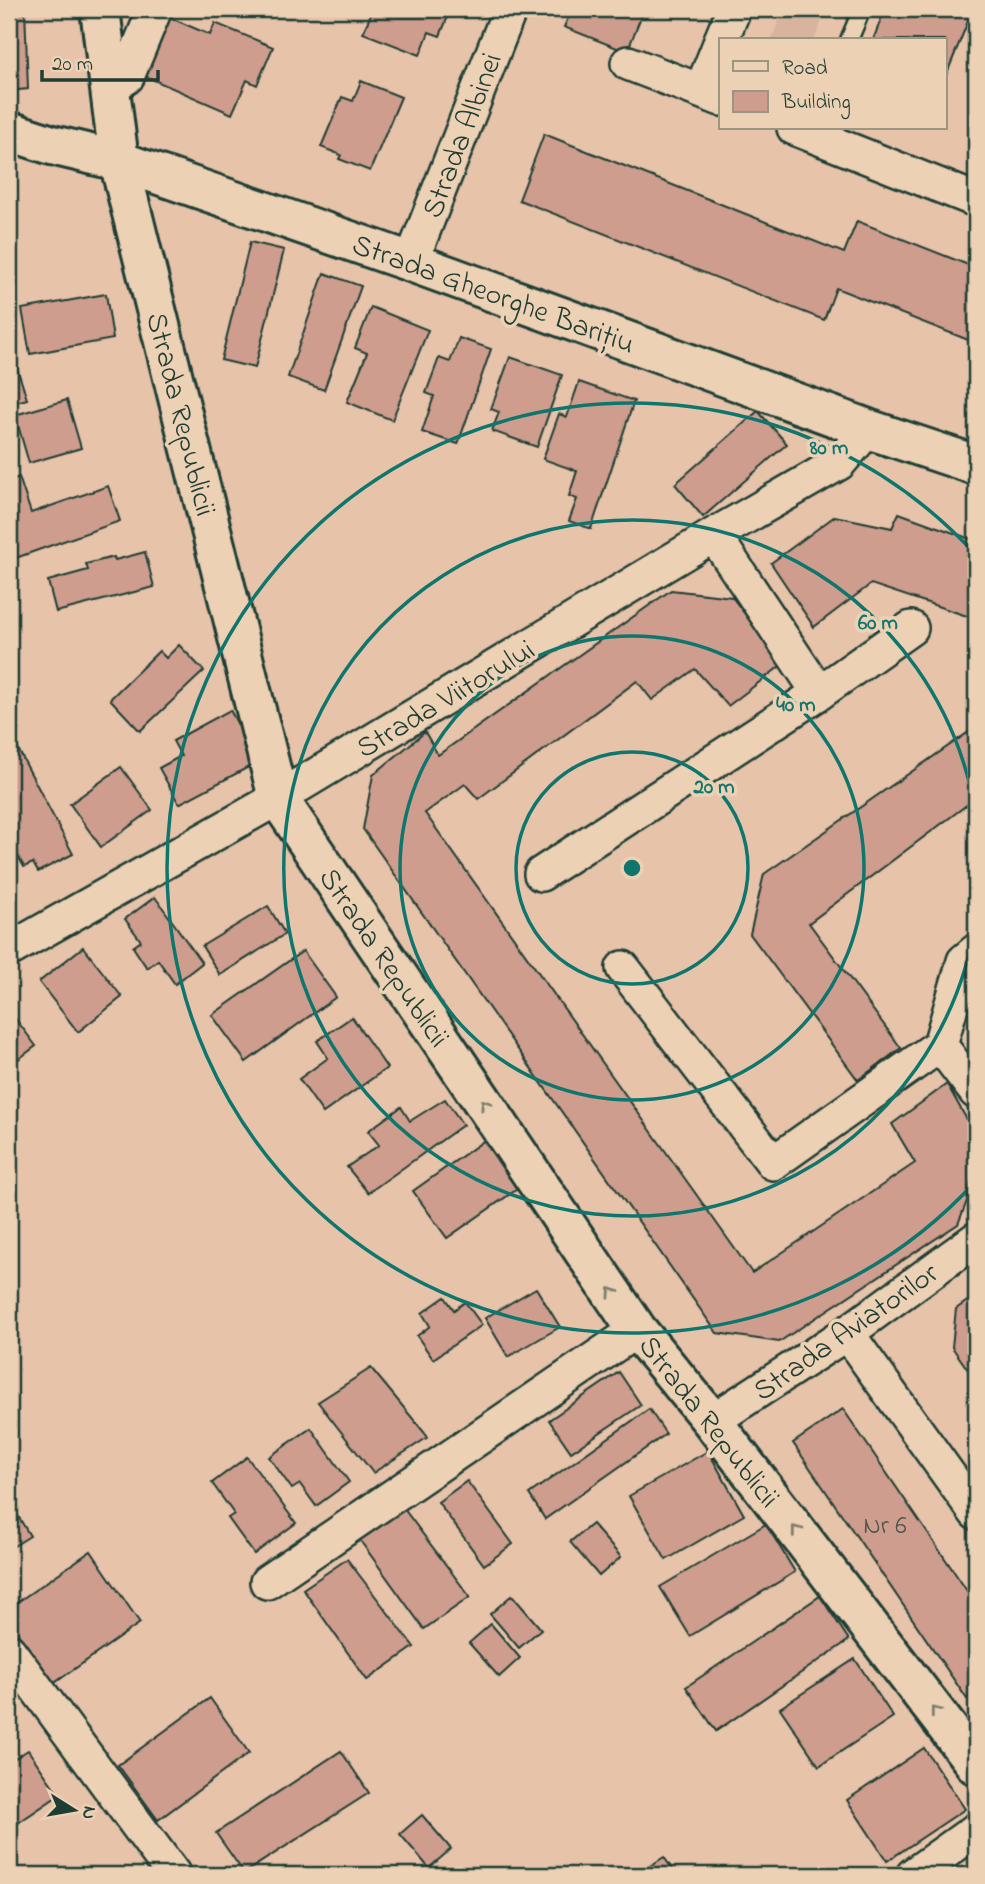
<svg xmlns="http://www.w3.org/2000/svg" width="985" height="1884" font-family="'Indie Flower',sans-serif">
<style>
.built{fill:#d8b39d}
.building{fill:#cf9d8d;stroke:#1f3d34;stroke-width:2}
.lines{fill:none;stroke-linecap:round;stroke-linejoin:round}
.service-casing{stroke:#1f3d34;stroke-width:21}
.minor-casing{stroke:#1f3d34;stroke-width:38}
.tertiary-casing{stroke:#1f3d34;stroke-width:44}
.service{stroke:#edd1b4;stroke-width:16}
.minor{stroke:#edd1b4;stroke-width:33}
.tertiary{stroke:#edd1b4;stroke-width:38}
.oneway{stroke:#7c806e}
.ring{fill:none;stroke:#0f766e;stroke-width:3.5}
.labels{text-anchor:middle;stroke-width:7;stroke-linejoin:round;paint-order:stroke}
.number-label{font-size:26px;fill:#4b554a}
.street-label{font-size:30px;fill:#1f3d34;stroke:#edd1b4}
.centre{fill:#0f766e;stroke:#edd1b4;stroke-width:3.5}
.ring-label{font-size:21px;text-anchor:middle;font-weight:bold;fill:#0f766e;stroke:#edd1b4;stroke-width:7;stroke-linejoin:round;paint-order:stroke}
</style>
<rect width="100%" height="100%" fill="#e7c3aa"/>
<filter id="ink" filterUnits="userSpaceOnUse"><feTurbulence type="fractalNoise" baseFrequency=".0143" numOctaves="2"/><feDisplacementMap in="SourceGraphic" scale="14" xChannelSelector="R" yChannelSelector="G"/><feConvolveMatrix kernelMatrix="1 2 1 2 8 2 1 2 1" color-interpolation-filters="sRGB"/></filter>
<g filter="url(#ink)">
<path class="built" d="M784,9H827L814,40H771Z"/>
<g class="building">
<path d="M9,9H25L28,89L9,91Z"/>
<path d="M373,9H451L440,36L429,32L420,55L363,33Z"/>
<path d="M572,9H644L627,52L564,27Z"/>
<path d="M885,9H973L945,78V40H873Z"/>
<path d="M164,15L210,35L215,23L273,47L257,85L247,80L232,114L140,74Z"/>
<path d="M361,81L401,97L370,171L339,159L341,155L321,147L342,97L353,101Z"/>
<path d="M544,134L844,253L857,221L976,268V343L836,288L824,320L519,200Z"/>
<path d="M250,242L284,250L255,368L221,360Z"/>
<path d="M324,273L361,286L324,390L288,377Z"/>
<path d="M106,294L113,339L30,354L22,309Z"/>
<path d="M371,307L428,330L392,420L347,402L367,353L355,348Z"/>
<path d="M459,338L491,349L458,444L422,432L434,396L426,393L439,358L450,362Z"/>
<path d="M510,357L562,375L537,447L492,431L499,412L491,409Z"/>
<path d="M17,368L27,399L9,404V371Z"/>
<path d="M579,382L634,401L591,529L569,521L577,499L569,496L577,471L543,459L559,414L567,417Z"/>
<path d="M67,400L81,448L29,463L15,415Z"/>
<path d="M758,411L787,444L703,517L675,484Z"/>
<path d="M19,477L31,513L108,486L120,521L10,560L9,481Z"/>
<path d="M899,513L976,541V619L871,584L814,627L771,563L835,516L892,528Z"/>
<path d="M145,552L154,587L56,612L48,581L88,570L86,564L114,557L115,560Z"/>
<path d="M671,590L732,597L783,664L728,706L695,669L652,700L637,681L478,799L465,784L425,813L752,1273L915,1163L892,1124L947,1084L976,1136V1158L967,1201L958,1224L779,1342L717,1333L363,829L373,775L425,732L438,755Z"/>
<path d="M179,645L204,671L140,731L110,699L159,651L166,658Z"/>
<path d="M230,710L258,762L179,804L159,768L181,756L173,741Z"/>
<path d="M976,727V798L809,923L901,1048L858,1080L750,934L764,874Z"/>
<path d="M9,732L73,854L38,872L33,863L24,867L11,843L9,844Z"/>
<path d="M121,767L152,810L101,847L70,804Z"/>
<path d="M155,897L202,963L175,984L158,960L147,968L133,947L141,941L125,919Z"/>
<path d="M268,906L285,934L220,975L202,946Z"/>
<path d="M83,947L122,997L78,1032L39,982Z"/>
<path d="M303,951L336,997L246,1062L212,1015Z"/>
<path d="M9,1010L36,1046L9,1066Z"/>
<path d="M352,1017L387,1068L323,1113L299,1079L328,1058L317,1041Z"/>
<path d="M445,1099L463,1125L368,1193L347,1167L379,1145L368,1131L401,1107L410,1121Z"/>
<path d="M492,1135L526,1183L447,1238L413,1191Z"/>
<path d="M536,1288L560,1327L508,1357L485,1318Z"/>
<path d="M976,1295V1381L952,1347L956,1309Z"/>
<path d="M445,1297L454,1310L465,1302L482,1325L433,1359L417,1336L430,1326L422,1313Z"/>
<path d="M371,1368L428,1437L373,1473L318,1402Z"/>
<path d="M619,1372L641,1405L571,1452L549,1420Z"/>
<path d="M649,1409L666,1434L545,1519L529,1494Z"/>
<path d="M843,1409L976,1604V1693L967,1699L793,1443Z"/>
<path d="M311,1428L349,1482L316,1506L300,1484L292,1489L269,1457Z"/>
<path d="M708,1451L744,1515L666,1560L629,1496Z"/>
<path d="M247,1457L296,1523L254,1554L228,1518L234,1514L212,1483Z"/>
<path d="M467,1481L513,1544L484,1565L438,1502Z"/>
<path d="M9,1501L30,1536L9,1549Z"/>
<path d="M404,1509L470,1597L424,1629L359,1539Z"/>
<path d="M592,1524L621,1557L599,1576L570,1542Z"/>
<path d="M766,1524L795,1572L690,1636L660,1587Z"/>
<path d="M91,1551L140,1623L53,1684L9,1621V1608Z"/>
<path d="M347,1559L414,1647L367,1680L303,1589Z"/>
<path d="M512,1595L541,1629L519,1648L490,1614Z"/>
<path d="M820,1596L849,1640L716,1731L686,1687Z"/>
<path d="M491,1624L520,1658L499,1677L469,1643Z"/>
<path d="M855,1659L893,1717L819,1766L780,1708Z"/>
<path d="M210,1698L249,1753L158,1820L118,1765Z"/>
<path d="M924,1748L965,1809L887,1861L847,1800Z"/>
<path d="M28,1750L59,1795L9,1829V1762Z"/>
<path d="M341,1751L369,1793L244,1873L216,1833Z"/>
<path d="M422,1815L451,1849L429,1868L400,1834Z"/>
<path d="M664,1857L676,1875H636Z"/>
</g>
<g class="lines">
<g class="service-casing">
<path id="service" d="M849,40L862,9"/>
</g>
<g class="minor-casing">
<g id="minor">
<path d="M721,40L734,9"/>
<path d="M628,63L721,99"/>
<path d="M108,82L124,79L127,77L155,9"/>
<path d="M701,91L721,41"/>
<path d="M794,128L976,200"/>
<path d="M411,262L510,9"/>
<path d="M714,535L819,693"/>
<path d="M541,874L819,693L911,628"/>
<path d="M9,950L278,798L714,535L839,463L868,429"/>
<path d="M623,968L773,1163L940,1045L964,961L976,951"/>
<path d="M940,1045L976,1092"/>
<path d="M847,1333L976,1513"/>
<path d="M712,1421L847,1333L976,1239"/>
<path d="M267,1582L637,1330"/>
<path d="M9,1651L174,1875"/>
<path d="M913,1875L976,1830"/>
</g>
</g>
<g class="tertiary-casing">
<g id="tertiary">
<path d="M100,9L119,161L278,798L637,1330L712,1421L976,1765"/>
<path d="M9,131L52,145L119,161L411,262L868,429L976,465"/>
</g>
</g>
<use href="#service" class="service"/>
<use href="#minor" class="minor"/>
<use href="#tertiary" class="tertiary"/>
</g>
<defs><path id="oneway-chevron" d="M-2-3.5L2.5 0L-2 3.5" fill="none" stroke-width="1.6" stroke-linecap="round" stroke-linejoin="round" transform="scale(1.75)"/></defs>
<g class="oneway">
<use href="#oneway-chevron" transform="translate(485 1104) rotate(-124)"/>
<use href="#oneway-chevron" transform="translate(612 1292) rotate(-124)"/>
<use href="#oneway-chevron" transform="translate(796 1530) rotate(-128)"/>
<use href="#oneway-chevron" transform="translate(935 1711) rotate(-128)"/>
</g>
</g>
<g class="ring">
<circle cx="632" cy="868" r="116"/>
<circle cx="632" cy="868" r="232"/>
<path d="M976 919A348 348 0 1 1 976 817"/>
<path d="M975 1182A465 465 0 1 1 975 554"/>
</g>
<g class="labels">
<g class="number-label">
<text x="885" y="1533">Nr 6</text>
</g>
<g class="street-label">
<text transform="translate(461 135) rotate(-69)" y="10">Strada Albinei</text>
<text transform="translate(494 293) rotate(20)" y="10">Strada Gheorghe Barițiu</text>
<text transform="translate(182 414) rotate(76)" y="10">Strada Republicii</text>
<text transform="translate(445 698) rotate(-31)" y="10">Strada Viitorului</text>
<text transform="translate(385 957) rotate(56)" y="10">Strada Republicii</text>
<text transform="translate(845 1331) rotate(-35)" y="10">Strada Aviatorilor</text>
<text transform="translate(710 1421) rotate(52)" y="10">Strada Republicii</text>
</g>
</g>
<circle cx="632" cy="868" r="10" class="centre"/>
<g class="ring-label">
<text x="829" y="454">80 m</text>
<text x="878" y="629">60 m</text>
<text x="796" y="711">40 m</text>
<text x="714" y="793">20 m</text>
</g>
<rect width="985" height="1884" fill="none" stroke="#edd1b4" stroke-width="35"/>
<rect x="18" y="18" width="950" height="1849" fill="none" stroke="#1f3d34" stroke-width="2.5" filter="url(#ink)"/>
<rect x="719" y="38" width="228" height="91" fill="#edd1b4" stroke="#9b9681" stroke-width="2"/>
<rect x="733" y="61" width="35" height="10" fill="#edd1b4" stroke="#9b9681" stroke-width="2"/>
<text x="782" y="74" font-size="21" fill="#1f3d34">Road</text>
<rect x="733" y="91" width="35" height="21" fill="#cf9d8d" stroke="#9b9681" stroke-width="2"/>
<text x="782" y="108" font-size="21" fill="#1f3d34">Building</text>
<g transform="translate(74 1810) rotate(101)" stroke="#edd1b4" stroke-width="5" paint-order="stroke">
<path d="M0-5L12 26L0 18L-12 26Z" fill="#1f3d34"/>
<text y="-10" font-size="19" font-weight="bold" text-anchor="middle" fill="#1f3d34">N</text>
</g>
<path d="M42 70v10h116v-10" fill="none" stroke="#1f3d34" stroke-width="3.5"/>
<text x="52" y="70" font-size="21" fill="#1f3d34" stroke="#edd1b4" stroke-width="5" paint-order="stroke">20 m</text>
</svg>
